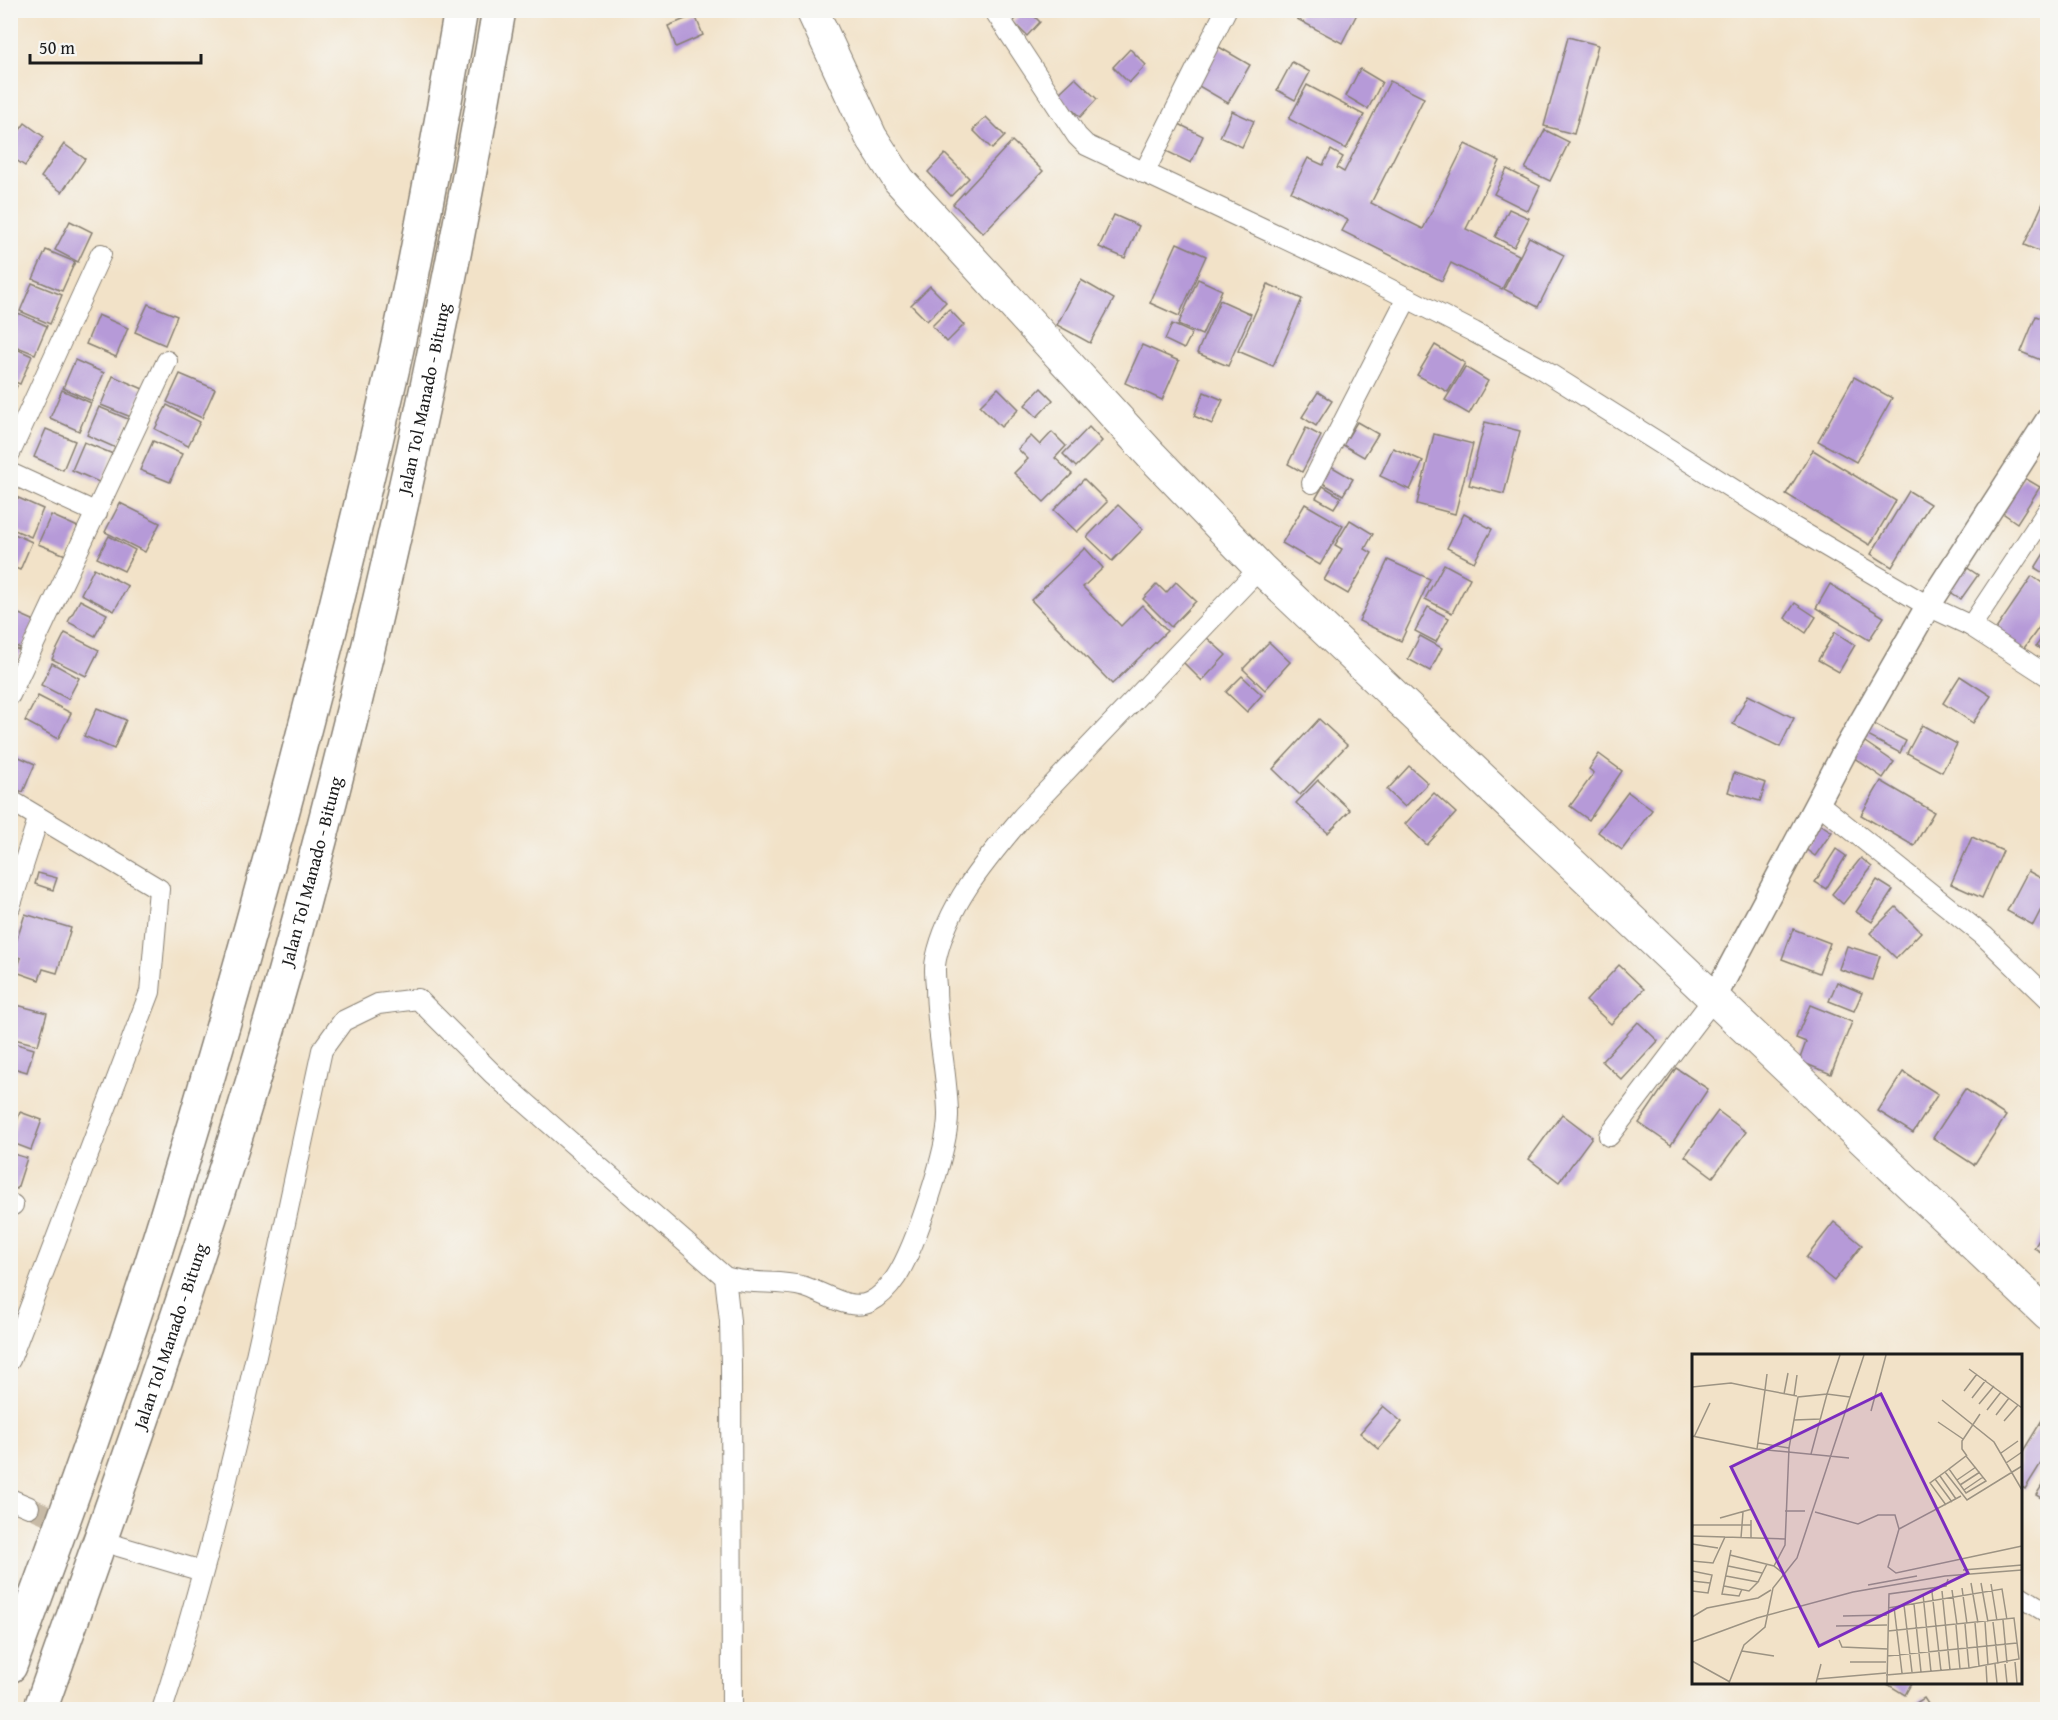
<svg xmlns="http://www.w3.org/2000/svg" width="2058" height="1720" font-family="'Gentium Book Plus',serif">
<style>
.building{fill:#b69ad8}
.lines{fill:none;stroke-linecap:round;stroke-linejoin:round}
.minor-tunnel{stroke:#c7baa6;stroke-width:20;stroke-dasharray:20 10;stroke-linecap:butt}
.minor-casing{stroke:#877f72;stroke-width:22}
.tertiary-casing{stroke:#877f72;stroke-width:27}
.trunk-casing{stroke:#877f72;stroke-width:34}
.motorway-casing{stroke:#877f72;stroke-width:36}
.minor{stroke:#fff;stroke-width:20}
.tertiary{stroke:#fff;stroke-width:24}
.trunk{stroke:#fff;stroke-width:32}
.motorway{stroke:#fff;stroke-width:33}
.labels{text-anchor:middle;stroke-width:5;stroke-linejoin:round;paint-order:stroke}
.street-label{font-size:18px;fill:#1c1c1c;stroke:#f6f6f2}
.inset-road{fill:none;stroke:#9c9383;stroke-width:1.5}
.view{fill:#7b2cbf;fill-opacity:0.15;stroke:#7b2cbf;stroke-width:3}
.inset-edge{fill:none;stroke:#1c1c1c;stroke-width:3}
</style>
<rect width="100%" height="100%" fill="#f6f6f2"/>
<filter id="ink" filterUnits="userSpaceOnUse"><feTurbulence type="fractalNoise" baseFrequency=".0167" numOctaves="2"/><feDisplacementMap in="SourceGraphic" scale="12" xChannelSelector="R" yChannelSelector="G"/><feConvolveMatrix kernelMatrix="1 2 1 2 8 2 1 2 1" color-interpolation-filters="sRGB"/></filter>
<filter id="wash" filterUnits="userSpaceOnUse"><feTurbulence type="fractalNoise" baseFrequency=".008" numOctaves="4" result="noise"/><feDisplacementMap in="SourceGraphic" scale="24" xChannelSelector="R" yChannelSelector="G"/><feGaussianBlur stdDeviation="1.35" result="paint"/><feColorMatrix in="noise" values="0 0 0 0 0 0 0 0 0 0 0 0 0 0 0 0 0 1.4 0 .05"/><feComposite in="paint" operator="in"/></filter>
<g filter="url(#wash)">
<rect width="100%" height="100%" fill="#f2e2c8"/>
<g id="blocks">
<g class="building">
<path d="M1024,10H1028L1040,22L1027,36L1013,22Z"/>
<path d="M1302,10H1359L1342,43L1297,19Z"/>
<path d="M695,15L703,35L676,47L668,26Z"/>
<path d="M1568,37L1598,45L1574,134L1544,126Z"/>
<path d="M1219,47L1250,65L1228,103L1197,85Z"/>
<path d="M1130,49L1146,65L1129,83L1113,67Z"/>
<path d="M1292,62L1310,72L1295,100L1277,90Z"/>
<path d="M1360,69L1382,82L1368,109L1346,96Z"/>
<path d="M1075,78L1097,99L1080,117L1057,95Z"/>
<path d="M1390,81L1424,98L1371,203L1423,229L1465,144L1500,161L1466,229L1519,255L1502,289L1451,263L1442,281L1342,231L1348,220L1291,192L1308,158L1323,165L1331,150L1343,157L1337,168L1344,172Z"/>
<path d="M1307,85L1364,115L1346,149L1289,119Z"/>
<path d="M1232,111L1254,121L1242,147L1220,137Z"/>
<path d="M986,117L1005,136L992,149L973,130Z"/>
<path d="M25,123L44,137L25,166L10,156V144Z"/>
<path d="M1179,124L1203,136L1191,163L1166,151Z"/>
<path d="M1545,130L1569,142L1550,181L1525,169Z"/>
<path d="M1012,141L1043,171L983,233L953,204Z"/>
<path d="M64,144L85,159L62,192L41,177Z"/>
<path d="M945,154L969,178L951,196L928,172Z"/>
<path d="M1507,169L1540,186L1528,211L1494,194Z"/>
<path d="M2044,201L2048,203V255L2024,245Z"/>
<path d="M1509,209L1529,218L1514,247L1495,237Z"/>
<path d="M1114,215L1139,226L1125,258L1099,247Z"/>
<path d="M70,221L92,232L78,262L55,250Z"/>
<path d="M1529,237L1564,255L1538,307L1504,289Z"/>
<path d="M1177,243L1206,256L1179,316L1150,303Z"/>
<path d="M46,250L75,262L62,291L33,279Z"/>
<path d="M1198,279L1222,290L1202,335L1178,325Z"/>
<path d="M1081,280L1114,299L1090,343L1057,325Z"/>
<path d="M32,283L62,295L50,324L20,311Z"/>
<path d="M1268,284L1302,299L1273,366L1238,351Z"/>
<path d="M930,286L946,302L927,321L911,305Z"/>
<path d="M1220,300L1251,314L1228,366L1197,353Z"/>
<path d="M148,304L177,316L165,345L135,332Z"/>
<path d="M949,309L964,325L947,342L932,326Z"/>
<path d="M18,313L47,326L35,354L10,344V331Z"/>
<path d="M98,315L128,328L116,357L86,344Z"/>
<path d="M2036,316L2048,321V363L2021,352Z"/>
<path d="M1172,324L1192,333L1184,349L1165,340Z"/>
<path d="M1142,345L1179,361L1162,400L1125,383Z"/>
<path d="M1435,345L1465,363L1448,392L1417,375Z"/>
<path d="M10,346L32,356L20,384L10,380Z"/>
<path d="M75,360L104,373L92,401L63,388Z"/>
<path d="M1465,367L1488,381L1469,414L1445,400Z"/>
<path d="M180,374L215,389L202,418L167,402Z"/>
<path d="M113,376L143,389L131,417L101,405Z"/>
<path d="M1854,377L1892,398L1856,462L1818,441Z"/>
<path d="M10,383L17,386L10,401Z"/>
<path d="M998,388L1019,409L1001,427L980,406Z"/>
<path d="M1041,388L1053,400L1037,417L1025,405Z"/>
<path d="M62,390L91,403L79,431L50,418Z"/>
<path d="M1204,392L1223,400L1212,424L1194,416Z"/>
<path d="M1318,392L1332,401L1316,426L1302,417Z"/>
<path d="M167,405L200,422L188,446L155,429Z"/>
<path d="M99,407L128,419L116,448L87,435Z"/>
<path d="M1357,422L1378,434L1364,457L1343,445Z"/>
<path d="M1485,422L1520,431L1504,494L1469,485Z"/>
<path d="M1089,427L1102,441L1076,467L1063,454Z"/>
<path d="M1306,428L1321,436L1302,472L1288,464Z"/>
<path d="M46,429L75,441L63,470L34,457Z"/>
<path d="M1052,432L1066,446L1055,458L1072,474L1044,502L1014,473L1028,459L1018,449L1031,436L1040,445Z"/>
<path d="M1434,434L1473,444L1455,514L1417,504Z"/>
<path d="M153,441L182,454L170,482L140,470Z"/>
<path d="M84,442L113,454L101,483L72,470Z"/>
<path d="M1393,448L1423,461L1410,490L1380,476Z"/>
<path d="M1813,450L1896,501L1870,545L1786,494Z"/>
<path d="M1329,465L1353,479L1343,495L1319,481Z"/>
<path d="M2023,477L2040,487L2017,523L2000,511Z"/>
<path d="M1084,479L1107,502L1077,532L1054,510Z"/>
<path d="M1323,486L1341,497L1334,508L1316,498Z"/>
<path d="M1909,491L1930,504L1892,567L1871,554Z"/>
<path d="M14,496L43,509L31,537L10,528V504Z"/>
<path d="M120,503L160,523L145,552L105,532Z"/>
<path d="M1305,504L1343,526L1320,565L1282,543Z"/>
<path d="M1118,505L1143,529L1112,561L1087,537Z"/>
<path d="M1464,514L1492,529L1474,562L1447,548Z"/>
<path d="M51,515L80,528L68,556L38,544Z"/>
<path d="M1350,520L1373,534L1365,549L1372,553L1348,594L1324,580L1342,549L1335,545Z"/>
<path d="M10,532L32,542L20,570L10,566Z"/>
<path d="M109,536L135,550L124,571L97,558Z"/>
<path d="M2048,547V576L2035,568Z"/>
<path d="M1085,548L1103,568L1083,587L1121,626L1142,605L1167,631L1112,684L1031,600Z"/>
<path d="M1388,560L1430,579L1401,641L1359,621Z"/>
<path d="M1444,564L1470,578L1452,613L1425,599Z"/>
<path d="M1963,565L1978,575L1961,599L1946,589Z"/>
<path d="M94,568L128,586L114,611L81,594Z"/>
<path d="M2032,576L2048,587V615L2022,651L1994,632Z"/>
<path d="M1176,582L1196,601L1171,627L1143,599L1157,584L1166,593Z"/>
<path d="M1830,584L1884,617L1869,640L1816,608Z"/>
<path d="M80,600L107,614L95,636L68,622Z"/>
<path d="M1795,603L1816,617L1806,633L1785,618Z"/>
<path d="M1428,607L1449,618L1436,642L1415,631Z"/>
<path d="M10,610L35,621L23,649L10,644Z"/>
<path d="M2048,630V655L2036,646Z"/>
<path d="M1835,632L1855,645L1839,672L1818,660Z"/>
<path d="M65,633L99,650L86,676L52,659Z"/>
<path d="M1420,636L1442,648L1430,671L1408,659Z"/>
<path d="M1206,637L1226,655L1202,681L1183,662Z"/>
<path d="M1269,642L1290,662L1265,690L1243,669Z"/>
<path d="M10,647L22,651L10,677Z"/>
<path d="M52,663L79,678L68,699L41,685Z"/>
<path d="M1242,676L1262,695L1247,712L1226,692Z"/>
<path d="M1960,676L1991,696L1973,723L1943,703Z"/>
<path d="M1748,695L1794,718L1780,747L1733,724Z"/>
<path d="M38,696L71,713L58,739L25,721Z"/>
<path d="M97,708L126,720L114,749L84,736Z"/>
<path d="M1319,719L1347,745L1300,795L1273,769Z"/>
<path d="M1870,722L1906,741L1900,753L1864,734Z"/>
<path d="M1922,725L1957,744L1942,772L1907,753Z"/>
<path d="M1865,742L1894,762L1883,778L1853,757Z"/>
<path d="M10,753L35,764L23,792L10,787Z"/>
<path d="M1599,754L1622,771L1589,820L1570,806L1594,773L1589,769Z"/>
<path d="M1409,766L1428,783L1405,807L1387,790Z"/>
<path d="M1734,773L1766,783L1760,801L1728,792Z"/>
<path d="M1318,780L1350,810L1328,833L1296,803Z"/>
<path d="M1881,781L1934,812L1914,846L1861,815Z"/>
<path d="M1628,792L1652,810L1622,850L1598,832Z"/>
<path d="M1434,793L1456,813L1427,845L1405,824Z"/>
<path d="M1820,824L1832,832L1815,856L1804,848Z"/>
<path d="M1972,837L2003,851L1982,898L1951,884Z"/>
<path d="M1836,849L1846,856L1826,889L1815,882Z"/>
<path d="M1861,858L1872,867L1843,904L1832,894Z"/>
<path d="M2028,871L2048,882V896L2033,925L2007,911Z"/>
<path d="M38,873L57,878L53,890L35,884Z"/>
<path d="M1877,880L1893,890L1872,922L1856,912Z"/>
<path d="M1896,907L1921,932L1896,958L1870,933Z"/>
<path d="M25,914L71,928L57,973L43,969L39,980L16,972L21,958L12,955Z"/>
<path d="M1793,929L1830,943L1819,973L1782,959Z"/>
<path d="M1847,946L1880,956L1872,980L1839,969Z"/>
<path d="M1619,965L1644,989L1611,1024L1586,1001Z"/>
<path d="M1837,982L1862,993L1854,1011L1829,1001Z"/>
<path d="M13,1004L47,1013L38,1045L10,1038Z"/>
<path d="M1810,1005L1852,1022L1831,1074L1799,1061L1806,1042L1796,1038Z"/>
<path d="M1638,1022L1658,1041L1622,1080L1602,1061Z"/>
<path d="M10,1042L34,1049L27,1072L10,1067Z"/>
<path d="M1676,1068L1708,1089L1671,1145L1639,1123Z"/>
<path d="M1903,1072L1938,1094L1913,1133L1878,1111Z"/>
<path d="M1965,1089L2006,1116L1974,1165L1933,1138Z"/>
<path d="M1718,1111L1746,1132L1713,1177L1685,1156Z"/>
<path d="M20,1112L42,1120L31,1150L10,1142Z"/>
<path d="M1562,1114L1592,1137L1559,1182L1529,1159Z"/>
<path d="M10,1153L27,1158L17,1189L10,1187Z"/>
<path d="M1834,1222L1862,1245L1834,1281L1806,1258Z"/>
<path d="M2048,1225V1256L2034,1248Z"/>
<path d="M1383,1406L1402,1422L1379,1449L1360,1433Z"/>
<path d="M2042,1420L2048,1423V1452L2025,1489L2020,1486V1456Z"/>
<path d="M2048,1476V1502L2036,1495Z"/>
<path d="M1884,1682H1912L1905,1695Z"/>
<path d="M1924,1698L1932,1710H1905Z"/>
</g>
</g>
</g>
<g filter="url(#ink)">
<use href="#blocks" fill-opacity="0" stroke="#877f72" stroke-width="1.5"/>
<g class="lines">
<path class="minor-tunnel" d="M29,1507L109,1542"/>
<g class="minor-casing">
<g id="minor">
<path d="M994,10L1077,136L1086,145L1366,277L1474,332L1537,366L1790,525L1928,606L1971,626L2048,676"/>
<path d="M1144,173L1226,10"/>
<path d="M10,453L101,254"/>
<path d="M10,473L97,513"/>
<path d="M1312,483L1407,298"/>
<path d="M1971,626L2048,510"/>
<path d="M10,695L167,361"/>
<path d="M10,800L159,889L150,992L10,1360"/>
<path d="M1818,803L1984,936L2048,998"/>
<path d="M10,907L38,819"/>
<path d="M1609,1136L1714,998"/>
<path d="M10,1205H13"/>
<path d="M725,1277L730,1321L731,1365L732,1710"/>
<path d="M10,1499L29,1507"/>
<path d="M118,1546L202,1571"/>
<path d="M2020,1596L2048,1613"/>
<path d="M162,1710C232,1494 274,1271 322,1050L343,1021L378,1004L418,999L493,1074L725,1277C751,1286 779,1279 805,1287C824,1293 851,1312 870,1302C880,1297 890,1286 896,1277C915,1248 949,1147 948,1113C947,1070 936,1028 936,986C935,977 934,967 936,959C948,903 987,859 1023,816L1260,568"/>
</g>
</g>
<g class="tertiary-casing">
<path id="tertiary" d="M1714,998L1846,749L1928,606L2048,420"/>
</g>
<g class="trunk-casing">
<path id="trunk" d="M812,10L871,137L899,180L1151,455L1260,568L2048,1315"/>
</g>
<g class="motorway-casing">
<g id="motorway">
<path d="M10,1666C65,1518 119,1369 166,1217C252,937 328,653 393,367C419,249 440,129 461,10"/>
<path id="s1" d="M40,1710C132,1451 225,1192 297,927C379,625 446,319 499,10"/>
</g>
</g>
<use href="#minor" class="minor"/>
<use href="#tertiary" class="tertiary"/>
<use href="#trunk" class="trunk"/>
<use href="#motorway" class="motorway"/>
</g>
</g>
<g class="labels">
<g class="street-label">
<text dy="6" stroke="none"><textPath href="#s1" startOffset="1368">Jalan Tol Manado - Bitung</textPath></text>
<text dy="6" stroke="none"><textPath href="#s1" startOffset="882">Jalan Tol Manado - Bitung</textPath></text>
<text dy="6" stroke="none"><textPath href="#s1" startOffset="396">Jalan Tol Manado - Bitung</textPath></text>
</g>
</g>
<g transform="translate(1692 1354)">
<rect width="330" height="330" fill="#f2e2c8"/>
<path class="inset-road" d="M277,15L330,54M75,20L73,36L105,42M0,33L39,29L73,36L65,95M272,37L285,20M92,40L96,19M102,42L105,21M280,44L294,26M250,46L302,88L330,136M287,50L302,32M295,56L309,38M179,57L194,1M304,61L317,44M102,66L129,65M312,67L326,51M246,68L271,85M0,82L65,95L157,104M2,83L18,49M66,89L97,94M309,99L326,87M119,100L135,40L158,43M274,102L294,127L274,139L257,115ZM275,102L270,95V87L288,60M314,109L330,98M253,118L275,146L330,112M248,122L264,145M243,125L260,148M265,126L284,113M268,131L288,118M272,136L291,123M254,151L238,129L257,115M93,157H113M123,158L166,170L186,161H203L207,175L196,213L204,219L330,192M28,164L60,155M207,175L269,142M0,176L1,171H59M0,182L33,183M49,184L51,158M59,185V166M0,190L26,194M39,196L30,240L47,242L50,235M38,201L82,212M0,207L21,209L33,183L93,185M36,212L70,219M271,216L330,211M0,217L20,221L16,239L0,237M92,220L82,212L93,191L97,94L106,43L135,40L148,1M0,227L18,229M66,228L75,210M279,229L286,269M289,229L296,268M299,230L305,267M176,231L225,222M32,232L57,237L66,228L34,222M270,234L275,270M260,236L265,271M250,237L258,316M240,238L249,317M231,240L239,318M222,250L229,318M212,251L220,318M202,253L210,319M196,254L310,235L315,266M151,262L195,261M0,263L15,254L66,244L79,236M311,266L315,309M293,268L296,311M301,268L306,310M283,269L287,312M273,270L277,314M264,271L268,315M144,272L195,271M147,286L150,293L196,295M0,288L65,264L161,238L253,222L330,216M50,297L82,302M195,302L325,289M0,307L38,328M158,308H194M323,308L325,329M303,310L305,329M313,310L315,329M294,311L295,329M194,321L277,314L327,305L322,264L196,277M125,325L194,319M37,329L52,291L73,273L81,234L105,204L172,1M124,329L129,310M195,329L197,240L254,232L256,225"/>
<path class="view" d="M189,40L276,219L127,292L39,113Z"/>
<rect width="330" height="330" class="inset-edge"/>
</g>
<rect width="2058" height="1720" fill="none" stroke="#f6f6f2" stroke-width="36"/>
<path d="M30 54v9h171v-9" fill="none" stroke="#1c1c1c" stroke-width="3"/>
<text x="39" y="54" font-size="18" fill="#1c1c1c" stroke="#f6f6f2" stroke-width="4.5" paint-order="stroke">50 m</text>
</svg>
